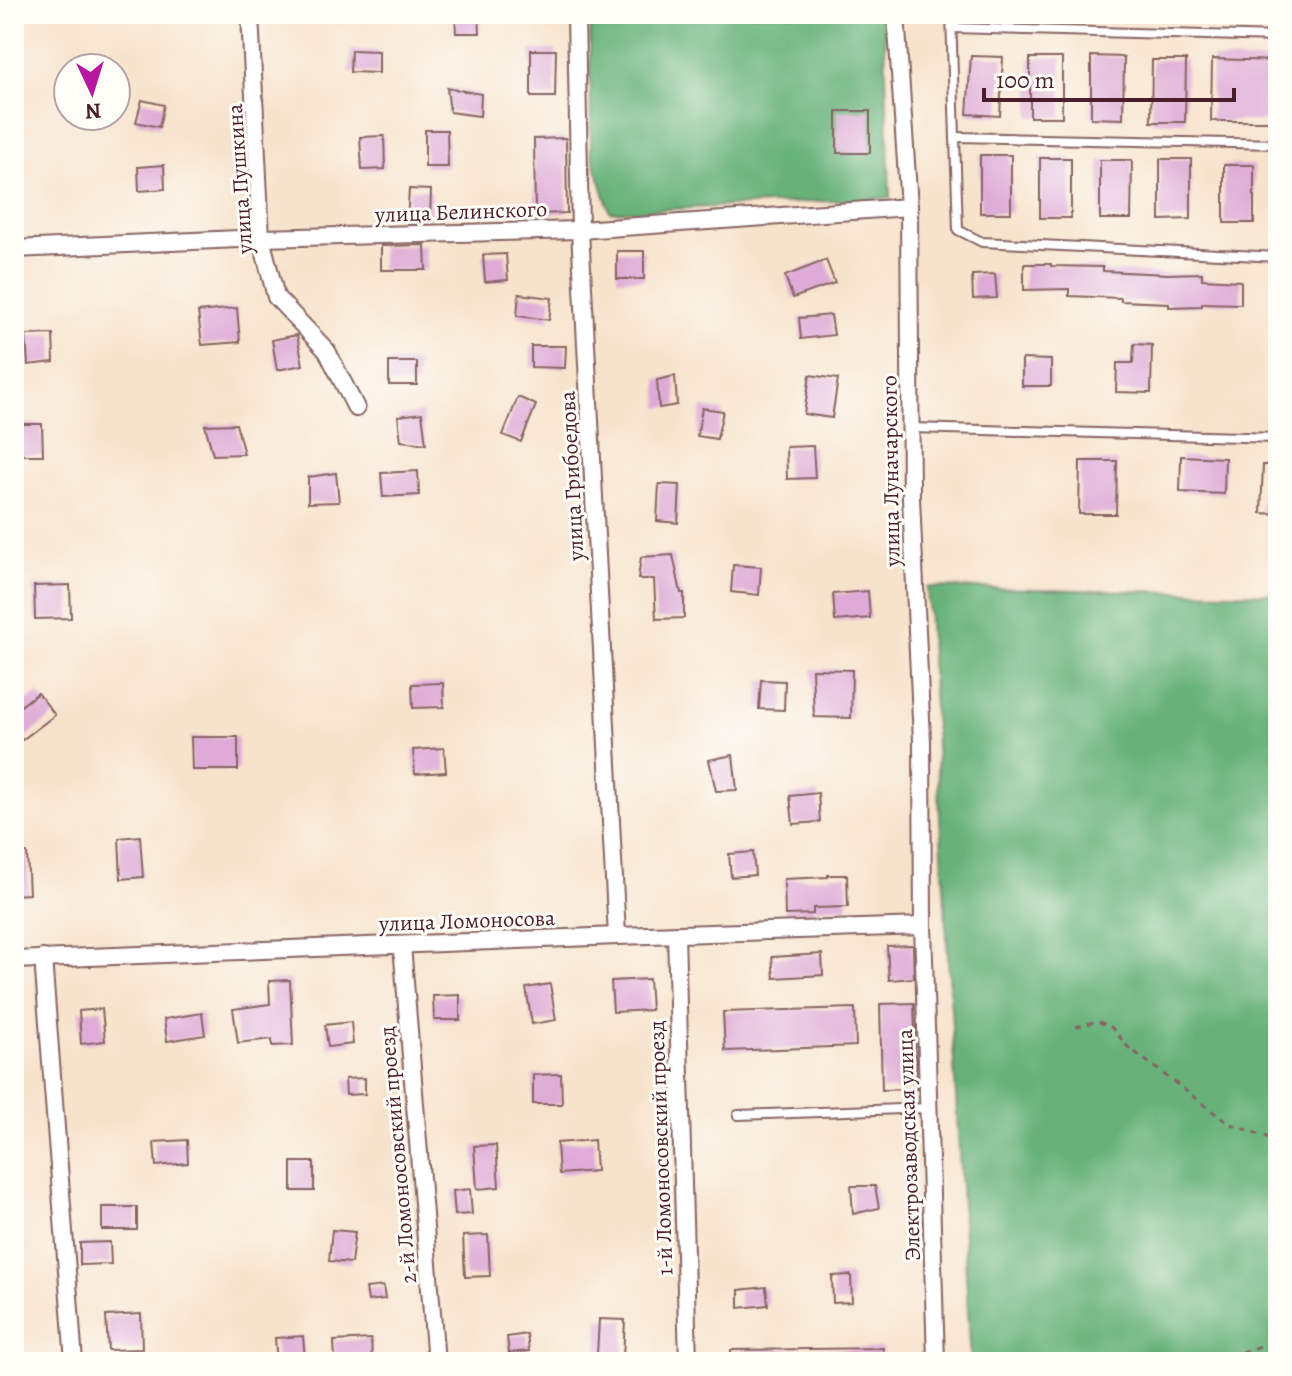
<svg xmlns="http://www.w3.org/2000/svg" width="1292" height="1376" font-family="Alegreya,serif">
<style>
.forest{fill:#67b27a;stroke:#586852;stroke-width:2}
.building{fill:#deabd6}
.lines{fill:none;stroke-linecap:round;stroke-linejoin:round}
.service-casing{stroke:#876463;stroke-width:12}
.minor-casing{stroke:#876463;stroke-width:20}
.path{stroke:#876463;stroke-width:3;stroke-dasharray:6 6;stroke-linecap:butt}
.service{stroke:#fff;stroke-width:8}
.minor{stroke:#fff;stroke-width:16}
.labels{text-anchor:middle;stroke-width:6;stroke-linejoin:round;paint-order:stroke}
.street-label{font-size:22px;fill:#4a1f2b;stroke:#fdfcf7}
</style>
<rect width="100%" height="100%" fill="#fdfcf7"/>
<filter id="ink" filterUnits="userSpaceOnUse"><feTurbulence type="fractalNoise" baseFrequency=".0125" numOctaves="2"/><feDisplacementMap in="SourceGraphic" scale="16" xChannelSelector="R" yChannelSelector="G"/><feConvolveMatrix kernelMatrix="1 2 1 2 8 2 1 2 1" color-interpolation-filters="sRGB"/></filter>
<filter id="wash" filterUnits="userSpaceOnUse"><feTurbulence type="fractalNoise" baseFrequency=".006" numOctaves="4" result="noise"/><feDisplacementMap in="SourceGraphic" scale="32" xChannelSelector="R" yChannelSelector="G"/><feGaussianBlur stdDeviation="1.8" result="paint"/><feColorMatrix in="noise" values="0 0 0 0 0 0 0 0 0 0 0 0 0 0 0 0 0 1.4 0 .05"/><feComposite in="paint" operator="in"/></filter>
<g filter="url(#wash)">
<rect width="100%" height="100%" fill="#f7e3cc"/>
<g class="forest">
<path d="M590,14H884L890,198L610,212L591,152Z"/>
<path d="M927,587L1278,594V1362H971Z"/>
</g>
<g id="blocks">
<g class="building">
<path d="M455,14H479L480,33H456Z"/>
<path d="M351,50L379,51V73L350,72Z"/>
<path d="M531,50H556L555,97H531Z"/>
<path d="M971,56L1003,57L1000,116L967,114Z"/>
<path d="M1091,56L1124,57L1123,119L1091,118Z"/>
<rect x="1030" y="58" width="32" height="59"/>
<path d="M1212,59L1278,61V121H1211Z"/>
<path d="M1152,60H1186L1185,122H1151Z"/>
<path d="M447,88L481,94L480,116L450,112Z"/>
<path d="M142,100L164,105L159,127L136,122Z"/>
<rect x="837" y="111" width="33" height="42"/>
<path d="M425,130H447L448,167H425Z"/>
<path d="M384,136L385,169L362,170L360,137Z"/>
<path d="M566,138L567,213L535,214L534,139Z"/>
<rect x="980" y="155" width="31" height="58"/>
<rect x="1040" y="158" width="31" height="60"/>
<path d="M1160,159H1191V219L1160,220Z"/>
<path d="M1100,160H1132L1131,219H1100Z"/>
<path d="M164,165L165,189L139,191L138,167Z"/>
<rect x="1224" y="165" width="30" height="58"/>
<path d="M409,189L431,190L430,220H425V223H407Z"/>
<path d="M425,245L426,270H381V246Z"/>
<rect x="617" y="251" width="27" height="28"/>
<path d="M506,254L508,280L485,282L483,255Z"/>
<path d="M826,260L835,283L793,298L785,276Z"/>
<path d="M1024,264H1051V266L1103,267V271L1168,274L1202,273V279L1241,281V304L1202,303V306L1169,307V303L1121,301V298L1069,296V289L1024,290Z"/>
<path d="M995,274L997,298L973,299L972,275Z"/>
<path d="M519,294L552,298L549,320L517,316Z"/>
<path d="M237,308L240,342L202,345L198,312Z"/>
<path d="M831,315L834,335L801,339L799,318Z"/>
<path d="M53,334L54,362L28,365L26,335Z"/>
<path d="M297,335L303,365L277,370L272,340Z"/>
<path d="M1134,344L1152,345L1151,393L1116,392L1117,363H1133Z"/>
<path d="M531,346H566L565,368L531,367Z"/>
<path d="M1022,359L1051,360V386H1022Z"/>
<rect x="389" y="362" width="28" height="23"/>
<path d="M810,375L838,379L832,418L804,414Z"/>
<path d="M675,376L677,405L659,408L657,380Z"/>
<path d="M518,397L536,405L521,442L503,435Z"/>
<path d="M702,408L723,411L717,439L697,436Z"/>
<path d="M422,413L426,444L401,441L398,416Z"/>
<path d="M14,424H42L43,455H14Z"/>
<path d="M236,424L244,454L213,455L205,425Z"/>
<path d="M813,446L815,478L787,479L786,447Z"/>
<path d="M1181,456L1225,458L1224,494L1180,492Z"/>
<path d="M1080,461H1117L1116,514H1079Z"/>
<path d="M1263,465H1278V514L1261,513Z"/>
<path d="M418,471L419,495L383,497L381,473Z"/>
<path d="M336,473L339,502L308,503V477Z"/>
<path d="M659,484L680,485L678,523L657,521Z"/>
<path d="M673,555L681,593H684V618L656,619L654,579H638L641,557Z"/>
<path d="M733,565L761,567L759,595L731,592Z"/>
<path d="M70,585L71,618L35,619L34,586Z"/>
<path d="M868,591L870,618L835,621L833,594Z"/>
<path d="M812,669L852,670L851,718L814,717Z"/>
<path d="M761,680L785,681L784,710L759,709Z"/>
<path d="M443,683L444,707L413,708L412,684Z"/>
<path d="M38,693L55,715L22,740L14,729V711Z"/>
<path d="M191,737H238V770H192Z"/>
<path d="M444,748L446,772L415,774L413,750Z"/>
<path d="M733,755L737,790L716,791L709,760Z"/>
<path d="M818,793L820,822L793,824L790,796Z"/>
<path d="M140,836L143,877L121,879L119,838Z"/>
<path d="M753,852L755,875L731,877L729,854Z"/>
<path d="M27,853L29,894L14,895V854Z"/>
<path d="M828,875H847L848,907L813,908V914L785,915L784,879L828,877Z"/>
<path d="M913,945L914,978L889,980L887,946Z"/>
<path d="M822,954L823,975L774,978L772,957Z"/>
<path d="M649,979L651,1010L613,1012L611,981Z"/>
<path d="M290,980L293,1045L272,1046V1039L238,1043L233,1009L270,1004L269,981Z"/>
<path d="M550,984L556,1020L532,1024L526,988Z"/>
<path d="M460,995V1020H434L433,996Z"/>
<path d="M914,1003L917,1089L882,1090L880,1004Z"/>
<path d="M855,1008L856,1046L725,1051L723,1012Z"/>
<path d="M102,1009L105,1041L81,1044L79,1011Z"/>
<path d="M202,1013L205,1035L167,1041L164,1019Z"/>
<path d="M351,1022L353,1044L328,1047L325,1025Z"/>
<path d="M561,1074L562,1104H533V1075Z"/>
<path d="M365,1078V1094L346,1095L345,1079Z"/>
<path d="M187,1140L188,1163L156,1166L154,1142Z"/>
<path d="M594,1140L596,1171L559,1174L557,1143Z"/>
<path d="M496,1145L499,1187L477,1189L474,1146Z"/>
<rect x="292" y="1162" width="22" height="29"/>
<path d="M851,1186H875L879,1208L853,1214Z"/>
<path d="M470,1189L472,1214L455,1215L453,1191Z"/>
<rect x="102" y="1207" width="35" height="23"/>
<path d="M332,1230L355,1232L351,1263L329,1261Z"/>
<path d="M488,1235L490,1276L465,1277L463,1236Z"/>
<path d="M110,1242L111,1264L80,1265V1243Z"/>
<path d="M851,1275L852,1302L833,1303L832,1276Z"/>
<path d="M383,1286L385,1299L368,1301L366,1288Z"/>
<path d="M766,1287L768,1305L739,1308V1290Z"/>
<path d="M141,1314L142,1349L108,1350L106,1316Z"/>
<path d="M599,1319L625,1320L623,1356L597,1355Z"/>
<path d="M527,1334L529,1351L509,1353L507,1337Z"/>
<path d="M303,1336L305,1360L277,1362L275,1338Z"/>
<path d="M371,1339L372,1359L335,1360L334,1341Z"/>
<path d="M883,1348V1362H731V1350Z"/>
</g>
</g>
</g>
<g filter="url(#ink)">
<use href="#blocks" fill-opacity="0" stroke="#876463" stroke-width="2"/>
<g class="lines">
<g class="service-casing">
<g id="service">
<path d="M951,14L958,230L982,242L1278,257"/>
<path d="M952,28L1278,37"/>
<path d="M955,137L1278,144"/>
<path d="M911,428L1278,438"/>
<path d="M738,1115L928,1108"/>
</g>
</g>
<g class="minor-casing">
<g id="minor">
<path d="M250,14L261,238L276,297L327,351L356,408"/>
<path d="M576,14L580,230L617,936"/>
<path d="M896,14L909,207L911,498L922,741L923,926L936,1362"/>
<path d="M14,249L261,238L580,230L909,207"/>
<path d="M676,934L688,1362"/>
<path d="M402,945L436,1362"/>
<path d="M43,958L74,1362"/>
<path d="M14,960L617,936L923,926"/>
</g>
</g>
<g class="path">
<path d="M1076,1027L1097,1021L1111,1027L1128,1047L1228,1123L1278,1141"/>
<path d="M1208,1362L1278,1341"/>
</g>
<use href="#service" class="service"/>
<use href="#minor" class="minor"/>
</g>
</g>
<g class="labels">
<g class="street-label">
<text transform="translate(239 179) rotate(-94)" y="8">улица Пушкина</text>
<text transform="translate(461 211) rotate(-2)" y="8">улица Белинского</text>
<text transform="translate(890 471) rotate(-91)" y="8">улица Луначарского</text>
<text transform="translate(571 476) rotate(-93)" y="8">улица Грибоедова</text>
<text transform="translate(467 920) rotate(-2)" y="8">улица Ломоносова</text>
<text transform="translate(908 1145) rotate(-92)" y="8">Электрозаводская улица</text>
<text transform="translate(660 1148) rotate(-92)" y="8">1-й Ломоносовский проезд</text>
<text transform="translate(397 1155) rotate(-95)" y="8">2-й Ломоносовский проезд</text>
</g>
</g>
<rect width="1292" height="1376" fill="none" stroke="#fdfcf7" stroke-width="48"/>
<g transform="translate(92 92) rotate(176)"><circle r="38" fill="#fdfcf7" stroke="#b5a4a5" stroke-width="2"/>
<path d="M0-6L14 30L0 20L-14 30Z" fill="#b5179e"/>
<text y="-12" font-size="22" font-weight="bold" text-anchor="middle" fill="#4a1f2b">N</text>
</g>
<path d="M984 88v12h250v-12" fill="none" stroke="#4a1f2b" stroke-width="4"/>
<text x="996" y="88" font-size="24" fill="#4a1f2b" stroke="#fdfcf7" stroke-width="6" paint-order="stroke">100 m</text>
</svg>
